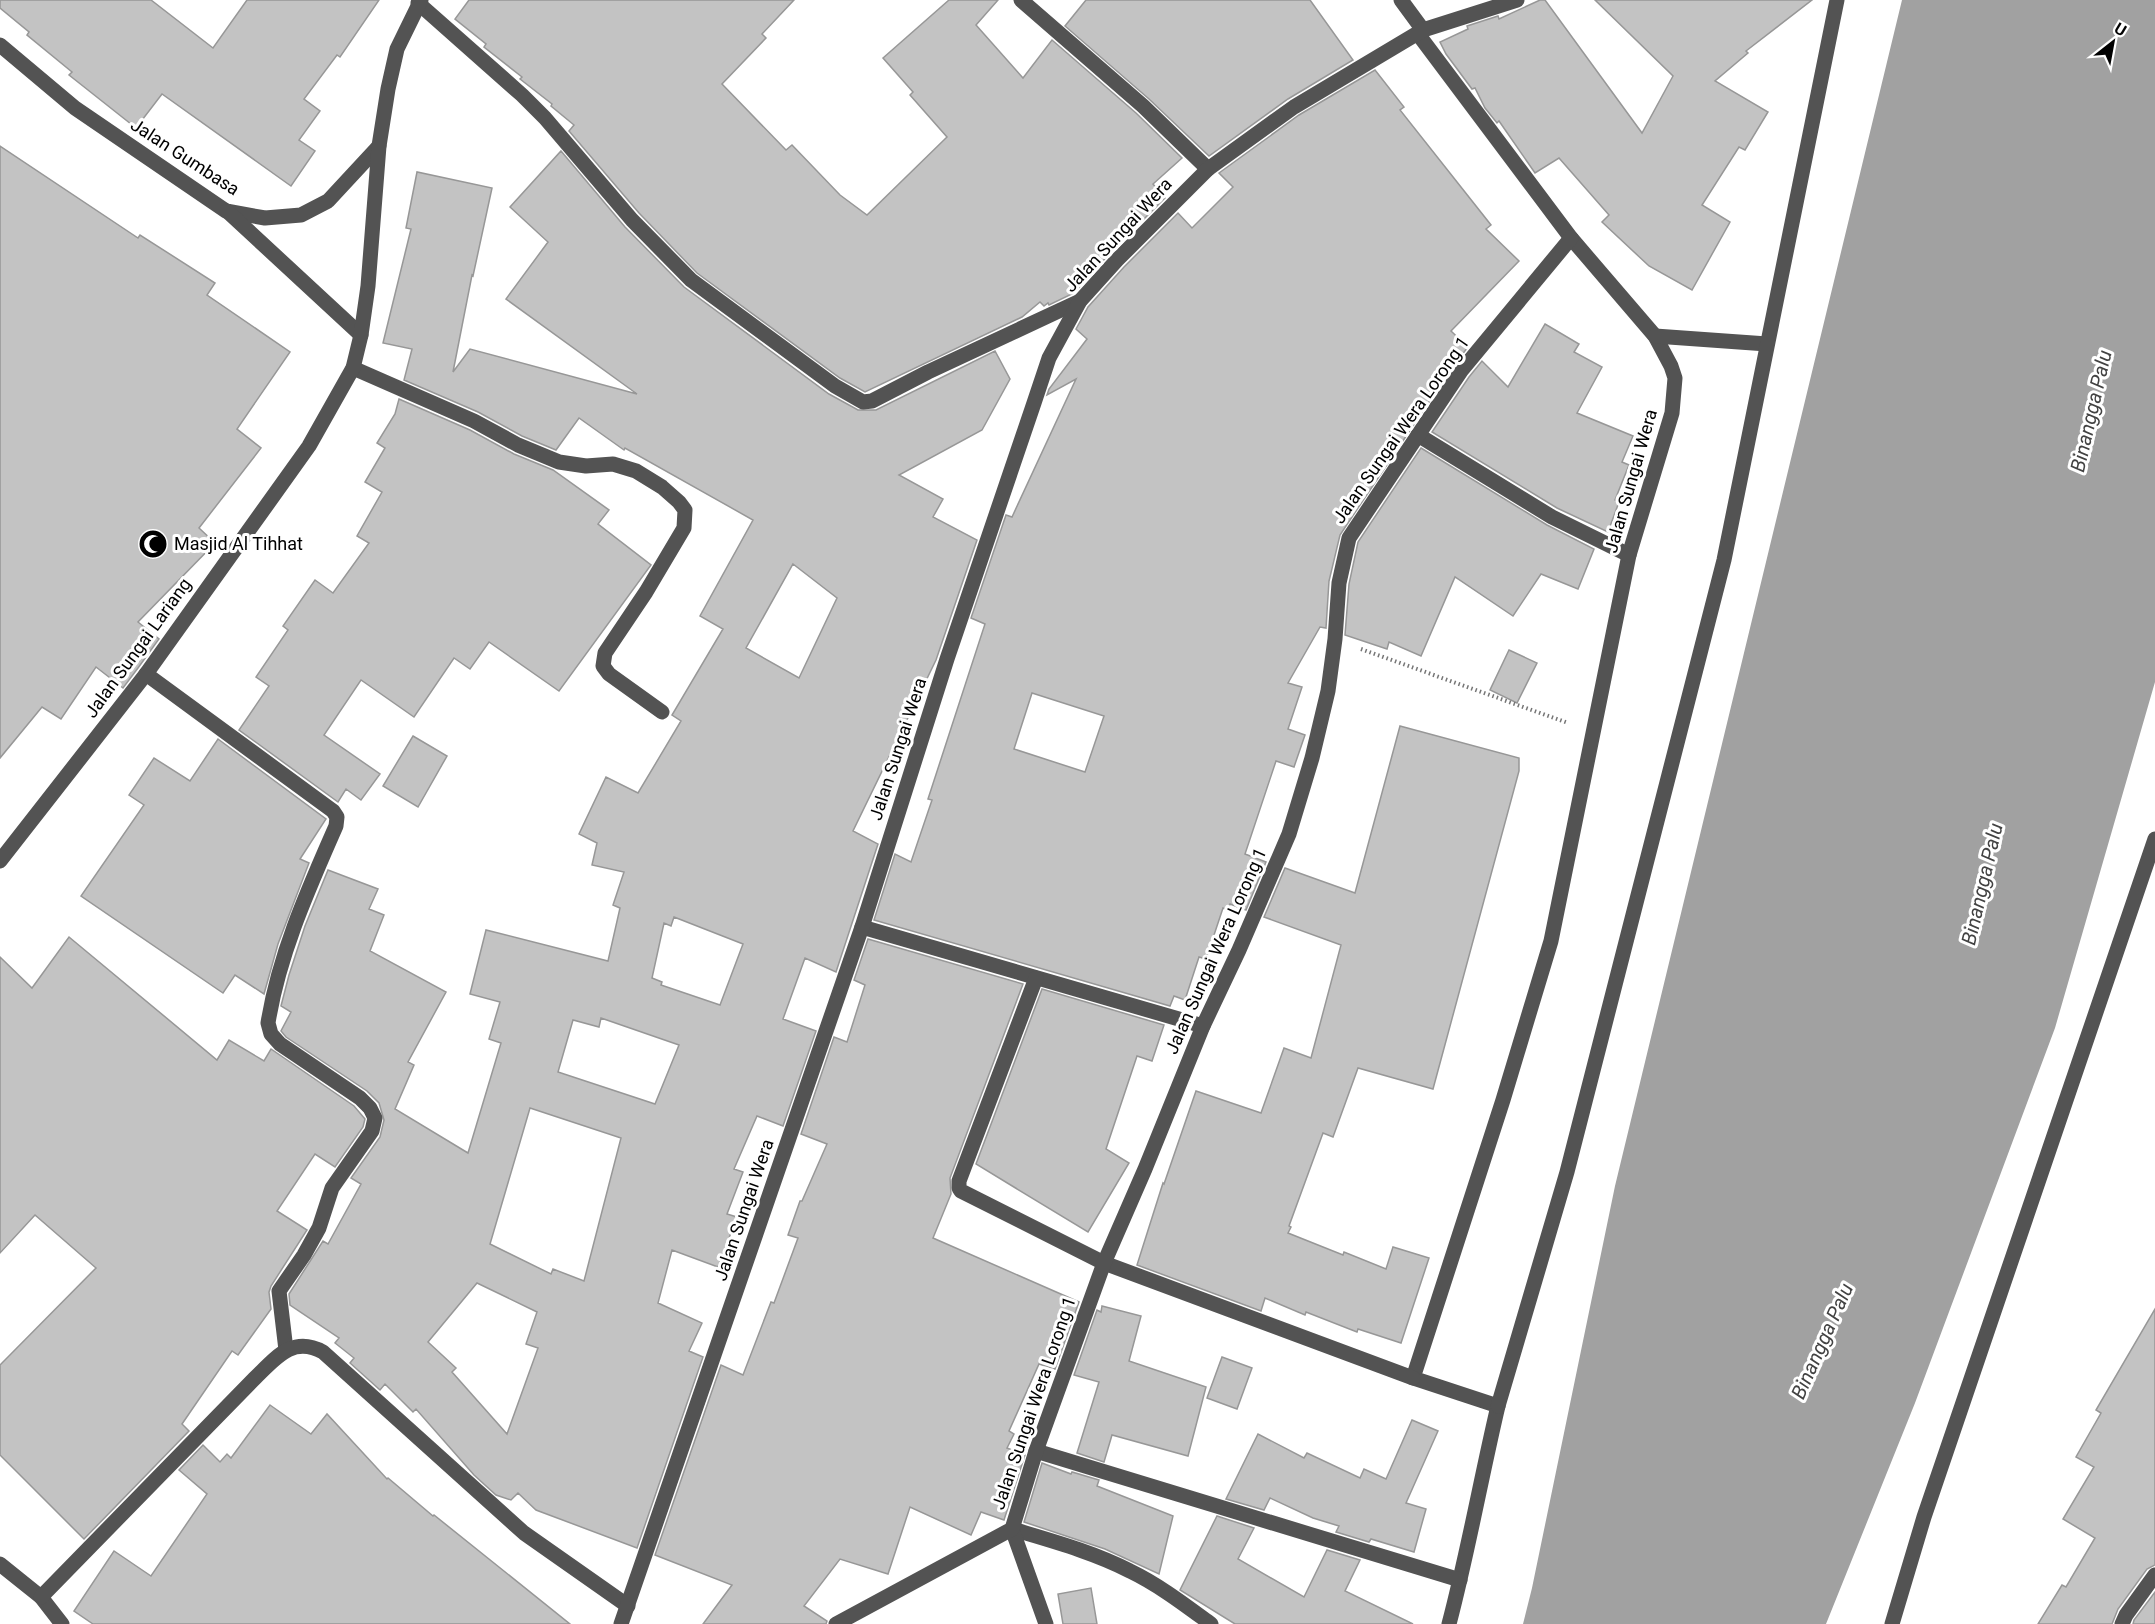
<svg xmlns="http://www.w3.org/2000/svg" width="2155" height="1624" font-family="Roboto,sans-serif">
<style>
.water{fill:#a1a1a1}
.building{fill:#c3c3c3;stroke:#979797;stroke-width:1.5;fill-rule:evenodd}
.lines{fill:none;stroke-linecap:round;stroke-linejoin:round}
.path{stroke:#757575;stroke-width:4;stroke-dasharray:1.5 3;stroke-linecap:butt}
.minor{stroke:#535353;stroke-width:15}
.labels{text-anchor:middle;stroke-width:6;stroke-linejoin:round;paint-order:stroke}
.street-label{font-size:18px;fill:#000;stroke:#fff}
.poi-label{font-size:18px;fill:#000;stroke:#fff;text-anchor:start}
.water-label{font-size:20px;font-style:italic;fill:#424242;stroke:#fff}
</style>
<rect width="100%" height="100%" fill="#fff"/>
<path class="water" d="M1902,0H2155V682L2055,1028L1915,1403L1826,1624H1523L1532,1588L1615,1186Z"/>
<g class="building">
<path d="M0,0H151L213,48L247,0H379L340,57L337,55L304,99L320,111L299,140L315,151L291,186L162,94L136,128L69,75L72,72L27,35L29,32L0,8Z"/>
<path d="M469,0H794L762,34L766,38L722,84L786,150L792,145L840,195L867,215L947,137L910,95L913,92L883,58L949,0H998L976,25L1023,78L1052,40L1136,113L1182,158L1153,184L1165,198L1110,253L1074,293L1049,305L1048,303L1044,306L1040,302L1022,317L865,392L840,378L697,273L639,213L569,131L574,125L551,106L552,104L520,79L522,77L484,47L486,44L455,19Z"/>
<path d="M1086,0H1310L1353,60L1288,99L1209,156L1149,99L1065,26Z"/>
<path d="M1540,0H1545L1642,133L1673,76L1595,0H1812L1746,51L1748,53L1715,81L1768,112L1745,150L1739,147L1702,205L1730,222L1692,290L1649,266L1602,222L1609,215L1559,158L1535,173L1499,121L1497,123L1485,108L1475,88L1472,89L1446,54L1440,42L1468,29L1467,26L1498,16L1499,19Z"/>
<path d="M1375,70L1404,107L1400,110L1491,225L1486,229L1519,261L1451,331L1468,347L1453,366L1340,535L1329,581L1326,628L1320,627L1288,683L1302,687L1288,729L1305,735L1294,767L1276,761L1245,854L1266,862L1246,910L1230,904L1228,910L1223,908L1206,959L1199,957L1185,1000L1174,996L1170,1006L874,920L895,854L911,862L932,800L928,799L985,624L971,618L1006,515L1012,517L1076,379L1047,395L1049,389L1087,339L1076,329L1088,307L1124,267L1178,213L1192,228L1233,187L1219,173L1299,115ZM1032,693L1104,716L1085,772L1014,749Z"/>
<path d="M0,146L138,238L140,235L215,283L207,295L290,352L237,429L261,448L199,528L215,543L138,622L159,639L138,668L123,688L96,667L61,719L42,707L0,758Z"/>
<path d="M561,151L625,227L684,287L829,394L858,410H876L995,351L1010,379L982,430L899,475L943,499L933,517L977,540L936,660L853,831L878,844L836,972L805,958L783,1019L816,1031L783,1126L757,1116L734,1169L743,1172L727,1214L737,1217L718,1267L672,1250L658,1303L702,1323L689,1351L703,1357L637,1548L536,1510L518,1493L511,1500L496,1495L474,1475L416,1409L413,1412L385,1384L380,1390L350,1363L354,1358L335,1343L339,1338L290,1305L289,1294L323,1241L328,1244L361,1184L351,1178L380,1137L384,1120L379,1103L367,1091L286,1037L281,1031L291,1012L281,1006L289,975L305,926L328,870L378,889L369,909L384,915L370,951L446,992L408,1062L414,1065L395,1109L468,1153L501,1043L489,1039L500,1002L470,994L486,930L608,961L620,908L613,905L624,872L592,865L597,843L579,834L606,777L638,793L681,721L672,715L723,629L700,616L753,520L625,448L624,450L579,418L556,450L522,436L478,412L404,380L412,349L383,343L411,229L406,228L417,172L492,188L473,276L472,275L453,372L470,349L637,394L506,299L548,242L510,207ZM793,564L837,598L799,678L746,648ZM674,917L743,944L720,1005L661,985L662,982L652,978L664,923L671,926ZM601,1018L679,1045L655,1104L558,1072L573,1020L599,1027ZM530,1108L621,1138L584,1281L553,1269L551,1274L490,1244ZM477,1283L537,1312L526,1344L538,1348L507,1434L452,1372L456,1368L428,1342Z"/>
<path d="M1545,324L1579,344L1574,352L1602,367L1577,413L1633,436L1622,462L1629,465L1615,500L1619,502L1608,532L1557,508L1432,432L1469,377L1482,361L1508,387Z"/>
<path d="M399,399L470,430L514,454L553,470L609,510L598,524L651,565L559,691L489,642L470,669L454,658L414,717L361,680L324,735L380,774L361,800L346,789L338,802L239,730L269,686L256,677L288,630L283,626L315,580L333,593L369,543L357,536L382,492L365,482L385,448L377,443L395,414Z"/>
<path d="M1421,448L1547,525L1594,549L1578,589L1541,574L1513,616L1455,577L1421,656L1389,642L1387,649L1345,635L1349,584L1358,542Z"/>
<path d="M1509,650L1537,663L1517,703L1490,690Z"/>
<path d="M1400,726L1519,758V771L1433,1089L1358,1068L1333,1137L1323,1133L1289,1226L1291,1227L1288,1233L1343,1255L1344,1252L1386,1269L1393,1247L1429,1258L1401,1343L1358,1329L1357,1332L1306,1312L1305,1315L1265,1298L1261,1311L1137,1265L1163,1183L1164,1184L1196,1091L1261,1113L1284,1048L1311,1058L1341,945L1264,917L1285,868L1355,893Z"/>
<path d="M413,736L447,756L418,807L383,786Z"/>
<path d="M218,739L326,819L300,859L309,863L278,944L264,994L235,975L223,993L81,896L144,805L129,795L154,758L190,781Z"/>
<path d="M69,937L217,1060L229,1040L264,1061L271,1049L354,1106L365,1119L363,1127L335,1167L315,1154L277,1211L307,1230L271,1286L269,1292L271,1309L238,1355L232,1351L182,1424L189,1431L84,1539L0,1455V1365L96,1268L35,1215L0,1253V957L32,988Z"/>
<path d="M868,939L1023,984L950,1178L951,1194L933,1238L1079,1302L1055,1369L1039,1364L1009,1431L1014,1434L1007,1448L1025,1455L1004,1520L981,1512L971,1535L910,1507L888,1574L840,1559L804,1606L827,1621L826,1624H703L732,1585L655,1555L721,1365L743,1375L771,1302L774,1303L798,1238L788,1235L800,1201H802L827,1144L801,1134L834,1037L847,1042L865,985L854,980Z"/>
<path d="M1042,989L1164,1025L1152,1061L1137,1056L1106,1149L1129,1163L1088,1232L976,1164Z"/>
<path d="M1102,1306L1141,1316L1129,1361L1206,1387L1188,1456L1112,1435L1104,1462L1077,1453L1099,1382L1074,1375L1097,1310L1101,1312Z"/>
<path d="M2155,1309V1565L2147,1569L2118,1609L2112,1624H2038L2062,1585L2066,1587L2095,1538L2063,1519L2094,1467L2076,1457L2101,1413L2096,1410Z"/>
<path d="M1222,1357L1252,1368L1237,1409L1207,1398Z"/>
<path d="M270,1405L311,1434L327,1414L387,1479L388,1478L433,1516L434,1515L570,1624H93L74,1611L114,1551L151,1576L207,1494L179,1470L203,1445L220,1462L227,1454L231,1458Z"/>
<path d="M1412,1420L1438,1431L1406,1503L1426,1509L1414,1552L1371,1539L1369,1542L1336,1532L1339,1526L1313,1518L1270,1498L1264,1510L1226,1499L1258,1434L1304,1458L1307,1453L1360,1478L1364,1469L1386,1479Z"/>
<path d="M1042,1463L1071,1474L1072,1472L1099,1480L1097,1486L1173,1516L1159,1574L1105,1549L1024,1522Z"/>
<path d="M1217,1516L1254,1528L1238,1559L1304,1597L1327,1550L1360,1560L1345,1591L1413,1624H1235L1180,1590Z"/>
<path d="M1091,1588L1097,1624H1063L1058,1594Z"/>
<path d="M2155,1592V1624H2133L2134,1620Z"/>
</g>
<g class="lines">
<path class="path" d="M1361,649L1568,723"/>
<g class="minor">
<path d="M1021,0L1143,106L1208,169"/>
<path d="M1401,0L1423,30"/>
<path d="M418,3L522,95L545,118L632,220L691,280L835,386L863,402L872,401L928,372L1080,301"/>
<path d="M1418,34L1571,238L1655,336L1671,366L1675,378L1672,413L1629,555L1551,941L1503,1100L1413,1378L1498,1406C1481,1478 1468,1552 1449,1624"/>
<path d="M0,45L75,108L226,211L265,218L301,215L328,201L379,146"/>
<path d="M227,211L361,335"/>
<path d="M1655,336L1767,344"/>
<path d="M353,368L474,421L518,445L559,462L586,466L613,464L636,471L662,487L679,502L685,510L684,528L646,592L605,653L603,666L609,674L662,712"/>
<path d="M1418,435L1552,517L1629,555"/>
<path d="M146,674L333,811L337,817L336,826C308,890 279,954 268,1023L271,1034L280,1044L360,1098L370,1108L375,1118L372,1131L332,1188L319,1228L304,1255L279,1291L286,1350"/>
<path d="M0,861L146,674L309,446L353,368L361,335L368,286L379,146L388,89L397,49L421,0"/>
<path d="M862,927L1203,1026"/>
<path d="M1036,978L959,1181V1188L961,1191L1104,1263L1413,1378"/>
<path d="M1498,1406L1567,1172L1724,560L1837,0"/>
<path d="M1036,1451L1460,1580"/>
<path d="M1012,1529C1052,1541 1093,1552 1130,1571C1159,1585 1185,1605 1211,1624"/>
<path d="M1012,1529L1046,1624"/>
<path d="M0,1564L41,1597L62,1624"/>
<path d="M41,1597L254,1379C275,1359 292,1335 323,1352L524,1533L628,1606"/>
<path d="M621,1624L862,927L947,659L1034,403L1049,358L1080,301L1117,260L1208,169L1294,107L1423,30L1517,0"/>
<path d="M836,1624L1012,1529L1036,1451L1104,1263L1145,1169L1203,1026L1239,950L1289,834L1312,758L1328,691L1335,639L1339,583L1349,538L1461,371L1571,238"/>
<path d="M1892,1624L1924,1517L2155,839"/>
<path d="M2122,1624L2126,1615L2155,1575"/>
</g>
</g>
<defs>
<g id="mosque-disc" transform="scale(1.5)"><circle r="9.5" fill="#000" stroke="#fff"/><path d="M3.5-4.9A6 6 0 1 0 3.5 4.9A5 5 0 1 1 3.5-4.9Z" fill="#fff"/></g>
</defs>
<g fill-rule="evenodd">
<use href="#mosque-disc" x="153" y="544"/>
</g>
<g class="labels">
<g class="street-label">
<text transform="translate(185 157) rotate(33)" y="6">Jalan Gumbasa</text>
<text transform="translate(1118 235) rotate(-47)" y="6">Jalan Sungai Wera</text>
<text transform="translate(1401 430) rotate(-55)" y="6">Jalan Sungai Wera Lorong 1</text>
<text transform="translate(1631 481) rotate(-74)" y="6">Jalan Sungai Wera</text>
<text transform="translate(138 648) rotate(-54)" y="6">Jalan Sungai Lariang</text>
<text transform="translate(898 749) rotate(-72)" y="6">Jalan Sungai Wera</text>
<text transform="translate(1216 951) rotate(-66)" y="6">Jalan Sungai Wera Lorong 1</text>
<text transform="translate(744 1210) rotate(-71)" y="6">Jalan Sungai Wera</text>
<text transform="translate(1034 1403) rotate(-71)" y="6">Jalan Sungai Wera Lorong 1</text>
</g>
<g class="poi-label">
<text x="174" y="550">Masjid Al Tihhat</text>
</g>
<g class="water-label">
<text transform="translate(2091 411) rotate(-77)" y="7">Binangga Palu</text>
<text transform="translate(1982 884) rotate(-77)" y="7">Binangga Palu</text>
<text transform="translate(1822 1341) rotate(-66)" y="7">Binangga Palu</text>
</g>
</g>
<g transform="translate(2113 42) rotate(31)" stroke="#ffffff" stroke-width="4.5" paint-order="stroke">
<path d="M0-4.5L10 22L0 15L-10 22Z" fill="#000000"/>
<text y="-9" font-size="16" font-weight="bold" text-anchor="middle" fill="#000000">U</text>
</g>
</svg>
